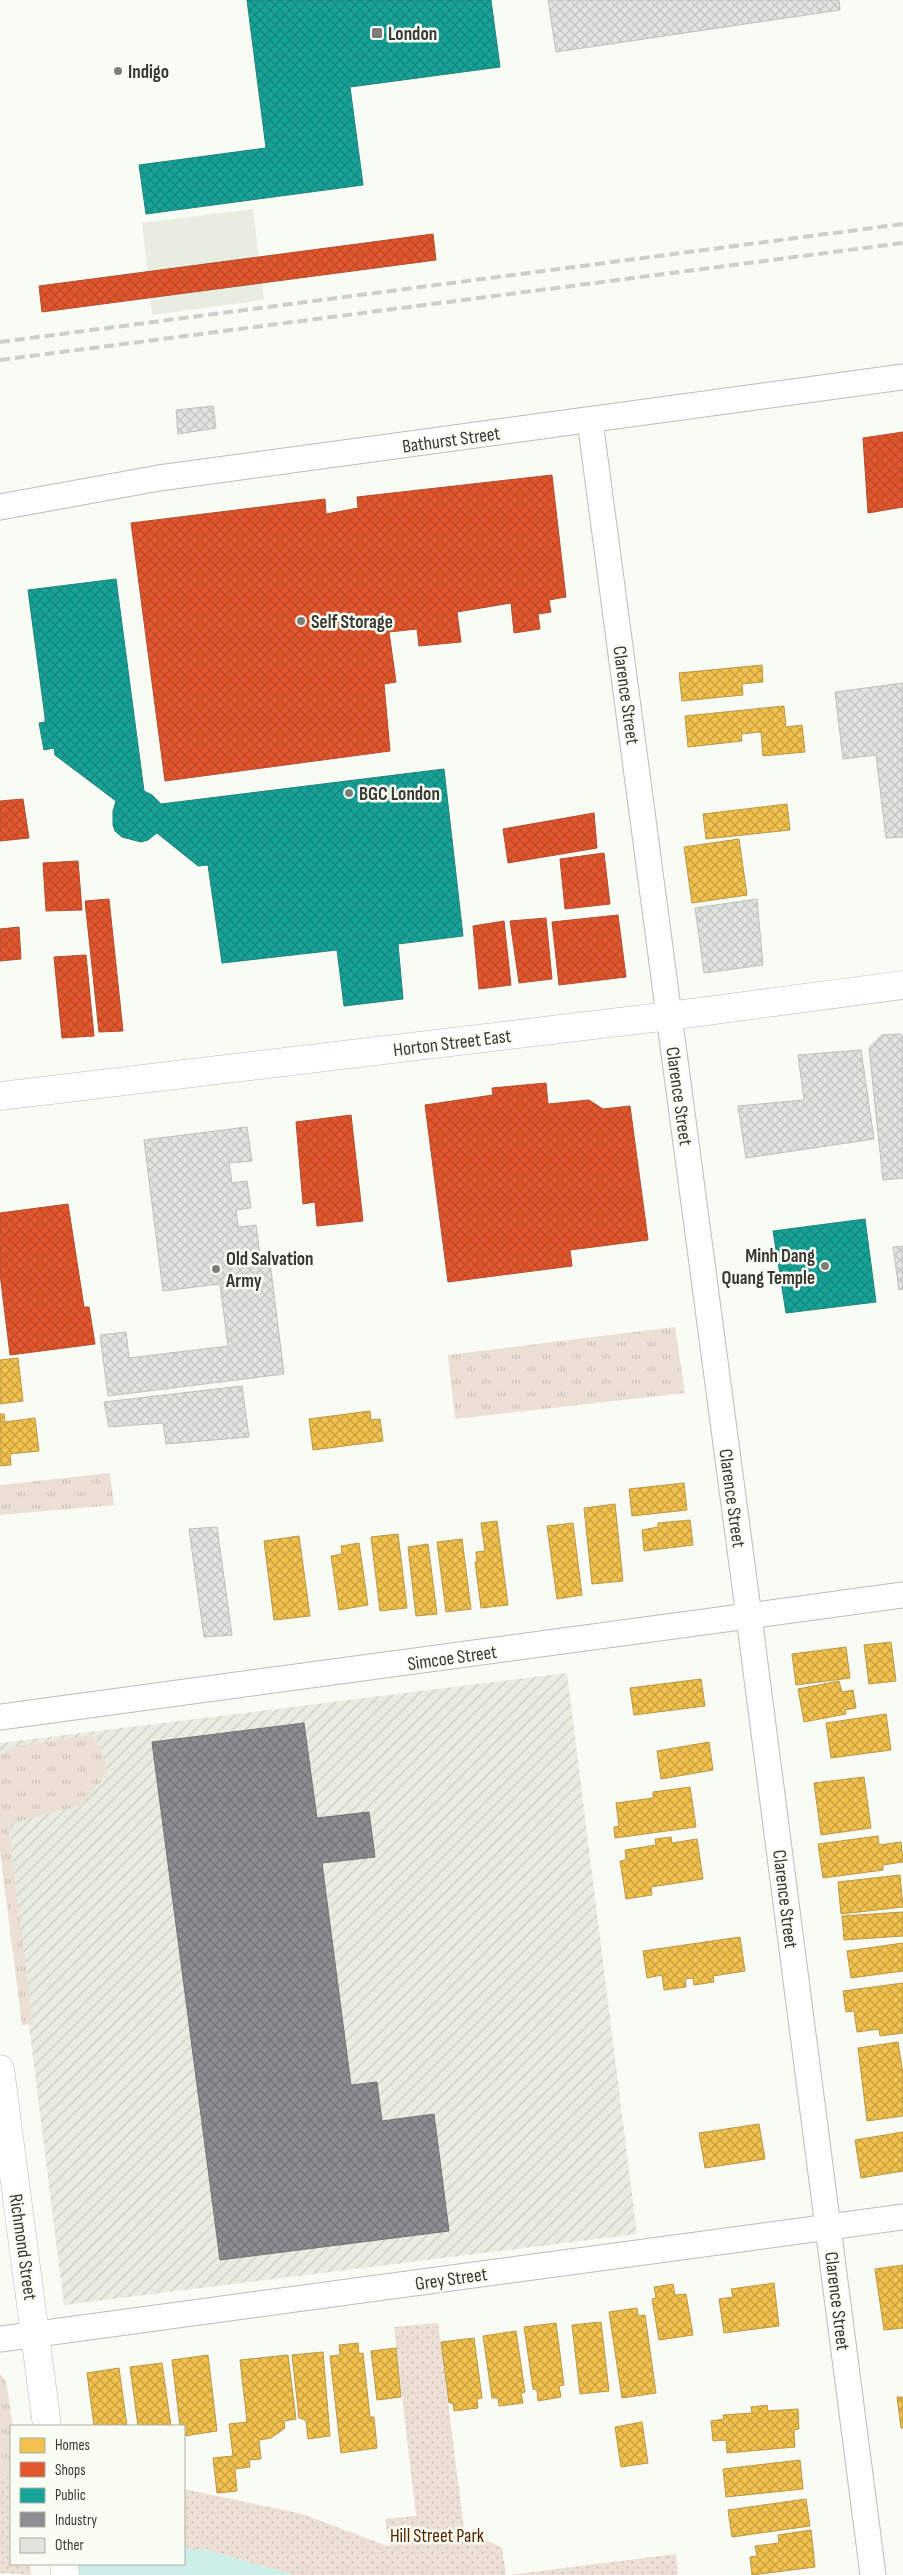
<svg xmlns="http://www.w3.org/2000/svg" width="903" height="2575" font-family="'Sofia Sans Condensed',sans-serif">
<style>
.built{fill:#e9ede1}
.industrial{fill:url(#industrial-furrows)}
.grass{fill:url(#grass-tufts)}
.park{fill:url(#park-dots)}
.water{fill:#cbefe8}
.homes{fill:url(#homes-cross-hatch);stroke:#ba9846}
.shops{fill:url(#shops-cross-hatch);stroke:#b04e30}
.public{fill:url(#public-cross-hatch);stroke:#21837a}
.industry{fill:url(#industry-cross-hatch);stroke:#747476}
.building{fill:url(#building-cross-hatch);stroke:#bec0bc}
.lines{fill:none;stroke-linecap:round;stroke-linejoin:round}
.street-casing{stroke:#bcbdba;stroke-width:27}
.secondary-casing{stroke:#bcbdba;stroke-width:29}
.street{stroke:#fefefe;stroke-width:25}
.secondary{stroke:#fefefe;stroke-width:28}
.rail{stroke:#cececd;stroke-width:4;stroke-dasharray:10 5;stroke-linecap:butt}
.poi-dot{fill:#7c7d78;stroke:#fafdf3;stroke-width:2}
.labels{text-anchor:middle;stroke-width:5;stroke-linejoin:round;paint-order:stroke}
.poi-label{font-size:19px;font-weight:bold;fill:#383935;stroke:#fafdf3;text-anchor:start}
.street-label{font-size:19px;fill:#383935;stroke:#fafdf3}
.park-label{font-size:19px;fill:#522400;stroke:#fafdf3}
</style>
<defs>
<pattern id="industrial-furrows" width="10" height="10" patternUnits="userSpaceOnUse" patternTransform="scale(1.25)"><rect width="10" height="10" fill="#e9ede1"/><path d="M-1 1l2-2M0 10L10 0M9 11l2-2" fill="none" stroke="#c9ccc2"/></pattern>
<pattern id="grass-tufts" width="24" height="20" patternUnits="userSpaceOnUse" patternTransform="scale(1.25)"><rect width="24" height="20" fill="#ece0d5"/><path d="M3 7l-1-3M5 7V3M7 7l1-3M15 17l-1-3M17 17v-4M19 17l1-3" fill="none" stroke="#cbc1b7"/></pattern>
<pattern id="park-dots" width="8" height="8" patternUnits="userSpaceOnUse" patternTransform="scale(1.25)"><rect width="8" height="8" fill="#ece0d5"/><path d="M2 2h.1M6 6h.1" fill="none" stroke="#cbc1b7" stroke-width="1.8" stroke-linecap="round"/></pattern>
<pattern id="homes-cross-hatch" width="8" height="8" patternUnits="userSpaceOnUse" patternTransform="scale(1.25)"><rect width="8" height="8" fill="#f2c14e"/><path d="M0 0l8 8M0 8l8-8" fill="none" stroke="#c59e42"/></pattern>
<pattern id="shops-cross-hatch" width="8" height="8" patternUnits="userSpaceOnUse" patternTransform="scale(1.25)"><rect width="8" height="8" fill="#e4572e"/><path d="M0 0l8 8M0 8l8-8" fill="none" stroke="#ba4928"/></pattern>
<pattern id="public-cross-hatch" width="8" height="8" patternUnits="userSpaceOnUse" patternTransform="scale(1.25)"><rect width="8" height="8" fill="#17a398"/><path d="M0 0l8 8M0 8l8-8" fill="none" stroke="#16867d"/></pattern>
<pattern id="industry-cross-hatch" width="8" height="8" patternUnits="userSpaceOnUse" patternTransform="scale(1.25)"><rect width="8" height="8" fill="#8d8d92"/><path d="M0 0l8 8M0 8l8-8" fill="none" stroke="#747478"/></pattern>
<pattern id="building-cross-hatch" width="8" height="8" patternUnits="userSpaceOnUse" patternTransform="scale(1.25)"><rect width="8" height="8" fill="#dfe5de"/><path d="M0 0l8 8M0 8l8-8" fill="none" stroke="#c0c5bf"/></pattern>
</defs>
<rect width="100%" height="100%" fill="#f9fbf5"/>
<path class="built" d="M253,209L264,300L152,315L142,223Z"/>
<path class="industrial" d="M567,1673L637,2234L64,2305L0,1795V1743Z"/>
<g class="grass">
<path d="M675,1327L685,1393L455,1419L448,1355Z"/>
<path d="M110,1473L114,1505L0,1515V1485Z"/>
<path d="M91,1735L101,1746L107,1772L83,1805L8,1824L33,2024L22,2025L0,1852V1756L12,1747Z"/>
<path d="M0,2374L6,2381L13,2426H11V2477L0,2478Z"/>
</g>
<g class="park">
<path d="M438,2323L464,2529L502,2548L506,2575H293L211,2551L184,2548V2489L302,2514L390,2547L385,2519L416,2516L394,2327Z"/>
<path d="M11,2477V2564H30L31,2575L0,2573V2478Z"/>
<path d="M676,2554L678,2575H509Z"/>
</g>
<path class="water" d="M184,2548L211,2551L293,2575H50L65,2564H184Z"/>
<g class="homes">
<path d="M762,665L763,682L742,684L743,695L682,701L679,673Z"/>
<path d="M784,706L786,727L802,725L805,752L763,756L761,732L741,734L742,741L688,747L685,716Z"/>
<path d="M787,804L790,830L706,839L703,814Z"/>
<path d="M739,839L747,895L692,903L684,847Z"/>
<path d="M18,1358L23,1401L0,1404V1360Z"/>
<path d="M370,1411L371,1420L380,1419L383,1441L313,1450L309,1419Z"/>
<path d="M0,1414H4L5,1422L35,1418L39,1451L10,1454L11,1465L0,1466Z"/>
<path d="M684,1483L687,1510L632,1516L629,1489Z"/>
<path d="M615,1504L623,1581L592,1584L584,1508Z"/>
<path d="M690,1520L693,1545L644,1551L642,1530L658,1527V1523Z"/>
<path d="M497,1521L508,1605L481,1608L475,1562H477L476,1552L485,1551L481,1523Z"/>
<path d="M573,1523L582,1595L557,1599L547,1526Z"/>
<path d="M398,1534L407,1608L380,1611L371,1537Z"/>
<path d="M299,1536L310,1616L274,1620L264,1541Z"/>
<path d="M462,1539L471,1609L446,1612L437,1542Z"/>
<path d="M359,1543L368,1605L339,1610L331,1556L342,1554L341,1546Z"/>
<path d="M428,1544L437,1614L416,1616L408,1547Z"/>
<path d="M891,1642L896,1681L869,1684L864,1645Z"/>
<path d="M846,1647L850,1678L796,1685L792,1654Z"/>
<path d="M701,1679L705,1706L634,1715L630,1688Z"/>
<path d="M839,1681L842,1692L853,1690L856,1708L845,1710L846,1714L804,1722L798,1689Z"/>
<path d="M886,1714L891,1750L831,1758L826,1723Z"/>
<path d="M709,1742L713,1770L661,1779L657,1751Z"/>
<path d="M864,1777L871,1828L821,1835L814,1783Z"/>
<path d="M690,1787L696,1827L615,1838L614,1827L619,1826L616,1803L653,1798V1792Z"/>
<path d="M878,1836L879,1845L901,1842L903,1862L883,1865V1870L823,1878L818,1844Z"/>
<path d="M671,1837L672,1843L697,1839L703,1879L651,1887L652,1895L626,1899L620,1861L626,1860L625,1850L656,1845L655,1839Z"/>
<path d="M900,1875L903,1907L841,1914L838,1882Z"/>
<path d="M903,1912V1936L844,1940L842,1916Z"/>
<path d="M740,1937L745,1971L713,1976L714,1982L694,1985L693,1978L685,1979L686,1987L664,1990L662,1975L647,1978L643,1951Z"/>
<path d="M903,1943V1971L851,1978L847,1951Z"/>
<path d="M903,1983V2033L880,2036L879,2029L857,2032L854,2011L846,2012L843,1991Z"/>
<path d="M898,2042L903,2074V2116L867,2121L858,2048Z"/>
<path d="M759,2124L765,2159L705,2168L699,2133Z"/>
<path d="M903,2132V2171L861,2178L855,2140Z"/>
<path d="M903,2265V2328L884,2330L875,2269Z"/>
<path d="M774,2283L779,2326L724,2333L719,2299L733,2297L731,2289Z"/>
<path d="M673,2284L675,2295L686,2294L693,2335L659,2340L652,2299L656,2298L654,2287Z"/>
<path d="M637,2308L638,2316L645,2315L656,2393L622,2398L609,2312Z"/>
<path d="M601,2322L609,2391L580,2394L572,2325Z"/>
<path d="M556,2323L564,2385L559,2386L561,2397L538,2401L537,2390L533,2389L524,2327Z"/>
<path d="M516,2331L525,2392L521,2393L523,2403L499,2406L498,2398H492L483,2336Z"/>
<path d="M474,2338L482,2398L477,2399L478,2408L454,2411L453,2403H449L441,2342Z"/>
<path d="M358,2343L359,2354L363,2353L370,2417H374L377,2448L341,2453L330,2356L340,2355L339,2345Z"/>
<path d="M396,2348L401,2397L377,2400L371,2351Z"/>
<path d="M323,2352L330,2436L308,2439L306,2420L299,2418L292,2355Z"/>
<path d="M208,2355L217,2431L184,2436V2426H180L172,2360Z"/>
<path d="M288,2355L296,2419L284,2421L285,2428L271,2438L259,2440L261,2459L249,2460L250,2467L235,2469L237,2491L217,2493L213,2458L233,2456L229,2424L247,2422L240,2360Z"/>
<path d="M162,2363L171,2426H138L130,2367Z"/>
<path d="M119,2368L127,2426H94L87,2373Z"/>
<path d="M897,2397H903V2428H901Z"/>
<path d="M767,2405L768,2411L798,2409L799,2429L794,2430L795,2447L727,2453L726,2440L713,2441L711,2421L724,2419L723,2415L752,2413L751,2407Z"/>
<path d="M642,2422L648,2463L621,2467L615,2427Z"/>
<path d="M800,2460L803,2489L726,2497L723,2469Z"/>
<path d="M806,2499L810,2526L732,2537L728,2510Z"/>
<path d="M811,2530L815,2567L752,2575L750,2557L757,2556L755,2546L779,2543L778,2535Z"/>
</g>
<g class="shops">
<path d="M433,234L436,260L42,312L39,286Z"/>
<path d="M903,432V507L868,513L863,438Z"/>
<path d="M552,475L566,597L549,600L551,612L538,614L540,629L514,633L511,603L457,612L461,642L419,646L417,629L389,632L396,682L384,684L390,751L165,781L131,523L325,499L326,514L358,508L357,497Z"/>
<path d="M23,799L29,838L0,841V801Z"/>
<path d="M594,813L597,848L508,863L503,829Z"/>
<path d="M604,853L610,904L565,909L560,859Z"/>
<path d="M78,861L82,910L46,911L43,863Z"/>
<path d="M109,899L123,1031L99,1032L85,901Z"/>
<path d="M618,915L626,977L559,985L552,922Z"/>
<path d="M546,918L552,979L519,983L510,921Z"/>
<path d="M504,921L511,985L479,989L473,926Z"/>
<path d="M19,927L21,959L0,961V929Z"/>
<path d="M86,955L94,1036L62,1038L54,957Z"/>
<path d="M546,1083L548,1104L589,1100L603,1109L630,1106L648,1240L570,1250L572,1266L448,1282L425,1105L493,1095L492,1088Z"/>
<path d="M351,1115L363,1221L317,1226L315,1202L303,1204L296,1122Z"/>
<path d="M68,1204L84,1307H89L95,1344L10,1355L0,1274V1213Z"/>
</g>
<g class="public">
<path d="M247,0H491L500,67L350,87L363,185L146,214L139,165L266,148Z"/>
<path d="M116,579L144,791L152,795L161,804L444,769L463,936L398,944L403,999L344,1006L337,950L222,963L208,865L198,866L157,833L148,840L141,842L122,837L115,831L113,825V811L116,801L55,755L54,748L44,750L39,723L45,722V717L28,590Z"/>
<path d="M865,1219L876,1302L786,1313L773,1231Z"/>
</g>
<path class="industry" d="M304,1723L317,1818L369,1812L375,1857L322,1863L351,2085L377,2082L382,2121L434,2114L449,2231L220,2260L152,1742Z"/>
<g class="building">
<path d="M548,0H839L840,10L556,52Z"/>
<path d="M213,406L216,428L178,434L176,410Z"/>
<path d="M903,683V837L886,838L876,755L843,759L835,692Z"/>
<path d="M757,899L763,965L704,973L695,908Z"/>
<path d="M900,1034L903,1036V1178L883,1180L869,1048L882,1035Z"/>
<path d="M861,1050L874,1139L746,1158L738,1106L804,1100L798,1055Z"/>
<path d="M247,1127L252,1161L229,1163L232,1183L247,1181L251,1208L236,1210L238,1227L256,1225L260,1255L269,1254L284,1374L108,1396L100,1335L126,1332L129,1358L228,1346L220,1284L163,1291L144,1140Z"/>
<path d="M903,1246V1289L899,1290L893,1247Z"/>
<path d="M242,1386L249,1437L166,1444L163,1423L109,1427L104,1402Z"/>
<path d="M217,1527L232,1635L204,1637L189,1529Z"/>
</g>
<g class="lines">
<g class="street-casing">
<g id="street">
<path d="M590,421L749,1617L873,2575"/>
<path d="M0,507L159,478L903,377"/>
<path d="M0,1717L903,1595"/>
<path d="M0,2339L903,2217"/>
</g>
</g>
<g class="secondary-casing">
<g id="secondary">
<path d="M0,1096L669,1016L903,985"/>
<path d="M0,2069L47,2426"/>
<path d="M64,2564L65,2575"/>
</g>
</g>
<use href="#street" class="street"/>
<use href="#secondary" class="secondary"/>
<g class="rail">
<path d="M0,342L903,224"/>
<path d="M0,360L903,243"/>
</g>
</g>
<g class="poi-dot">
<rect x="371" y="27" width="12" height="12" rx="2.5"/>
<circle cx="118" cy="71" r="5"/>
<circle cx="301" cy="621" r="5"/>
<circle cx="349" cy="793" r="5"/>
<circle cx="825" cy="1266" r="5"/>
<circle cx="216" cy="1269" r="5"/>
</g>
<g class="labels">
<g class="poi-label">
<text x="388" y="40">London</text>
<text x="128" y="78">Indigo</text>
<text x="311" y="628">Self Storage</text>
<text x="359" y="800">BGC London</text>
<text x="815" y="1262" text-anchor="end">Minh Dang<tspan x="815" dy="22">Quang Temple</tspan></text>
<text x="226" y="1265">Old Salvation<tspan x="226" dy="22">Army</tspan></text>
</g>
<g class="street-label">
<text transform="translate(451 439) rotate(-8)" y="7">Bathurst Street</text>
<text transform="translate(627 695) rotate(82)" y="7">Clarence Street</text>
<text transform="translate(452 1042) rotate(-7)" y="7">Horton Street East</text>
<text transform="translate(680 1096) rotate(82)" y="7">Clarence Street</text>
<text transform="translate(733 1498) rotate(82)" y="7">Clarence Street</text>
<text transform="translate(452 1657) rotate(-8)" y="7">Simcoe Street</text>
<text transform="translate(786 1899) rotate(83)" y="7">Clarence Street</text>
<text transform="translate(24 2247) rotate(82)" y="7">Richmond Street</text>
<text transform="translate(451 2278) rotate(-8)" y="7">Grey Street</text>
<text transform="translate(838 2301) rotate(83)" y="7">Clarence Street</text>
</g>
<g class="park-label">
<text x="437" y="2542">Hill Street Park</text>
</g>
</g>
<rect x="10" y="2425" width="175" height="140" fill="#fafdf3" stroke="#acafa7"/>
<rect x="20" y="2438" width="25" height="15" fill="#f2c14e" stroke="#acafa7"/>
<text x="55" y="2450" font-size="15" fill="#383935">Homes</text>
<rect x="20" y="2462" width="25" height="15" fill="#e4572e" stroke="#acafa7"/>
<text x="55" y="2475" font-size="15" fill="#383935">Shops</text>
<rect x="20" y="2488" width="25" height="15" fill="#17a398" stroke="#acafa7"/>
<text x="55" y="2500" font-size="15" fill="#383935">Public</text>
<rect x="20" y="2512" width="25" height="15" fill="#8d8d92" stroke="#acafa7"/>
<text x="55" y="2525" font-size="15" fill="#383935">Industry</text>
<rect x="20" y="2538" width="25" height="15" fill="#dfe5de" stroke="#acafa7"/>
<text x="55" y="2550" font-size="15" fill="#383935">Other</text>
</svg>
